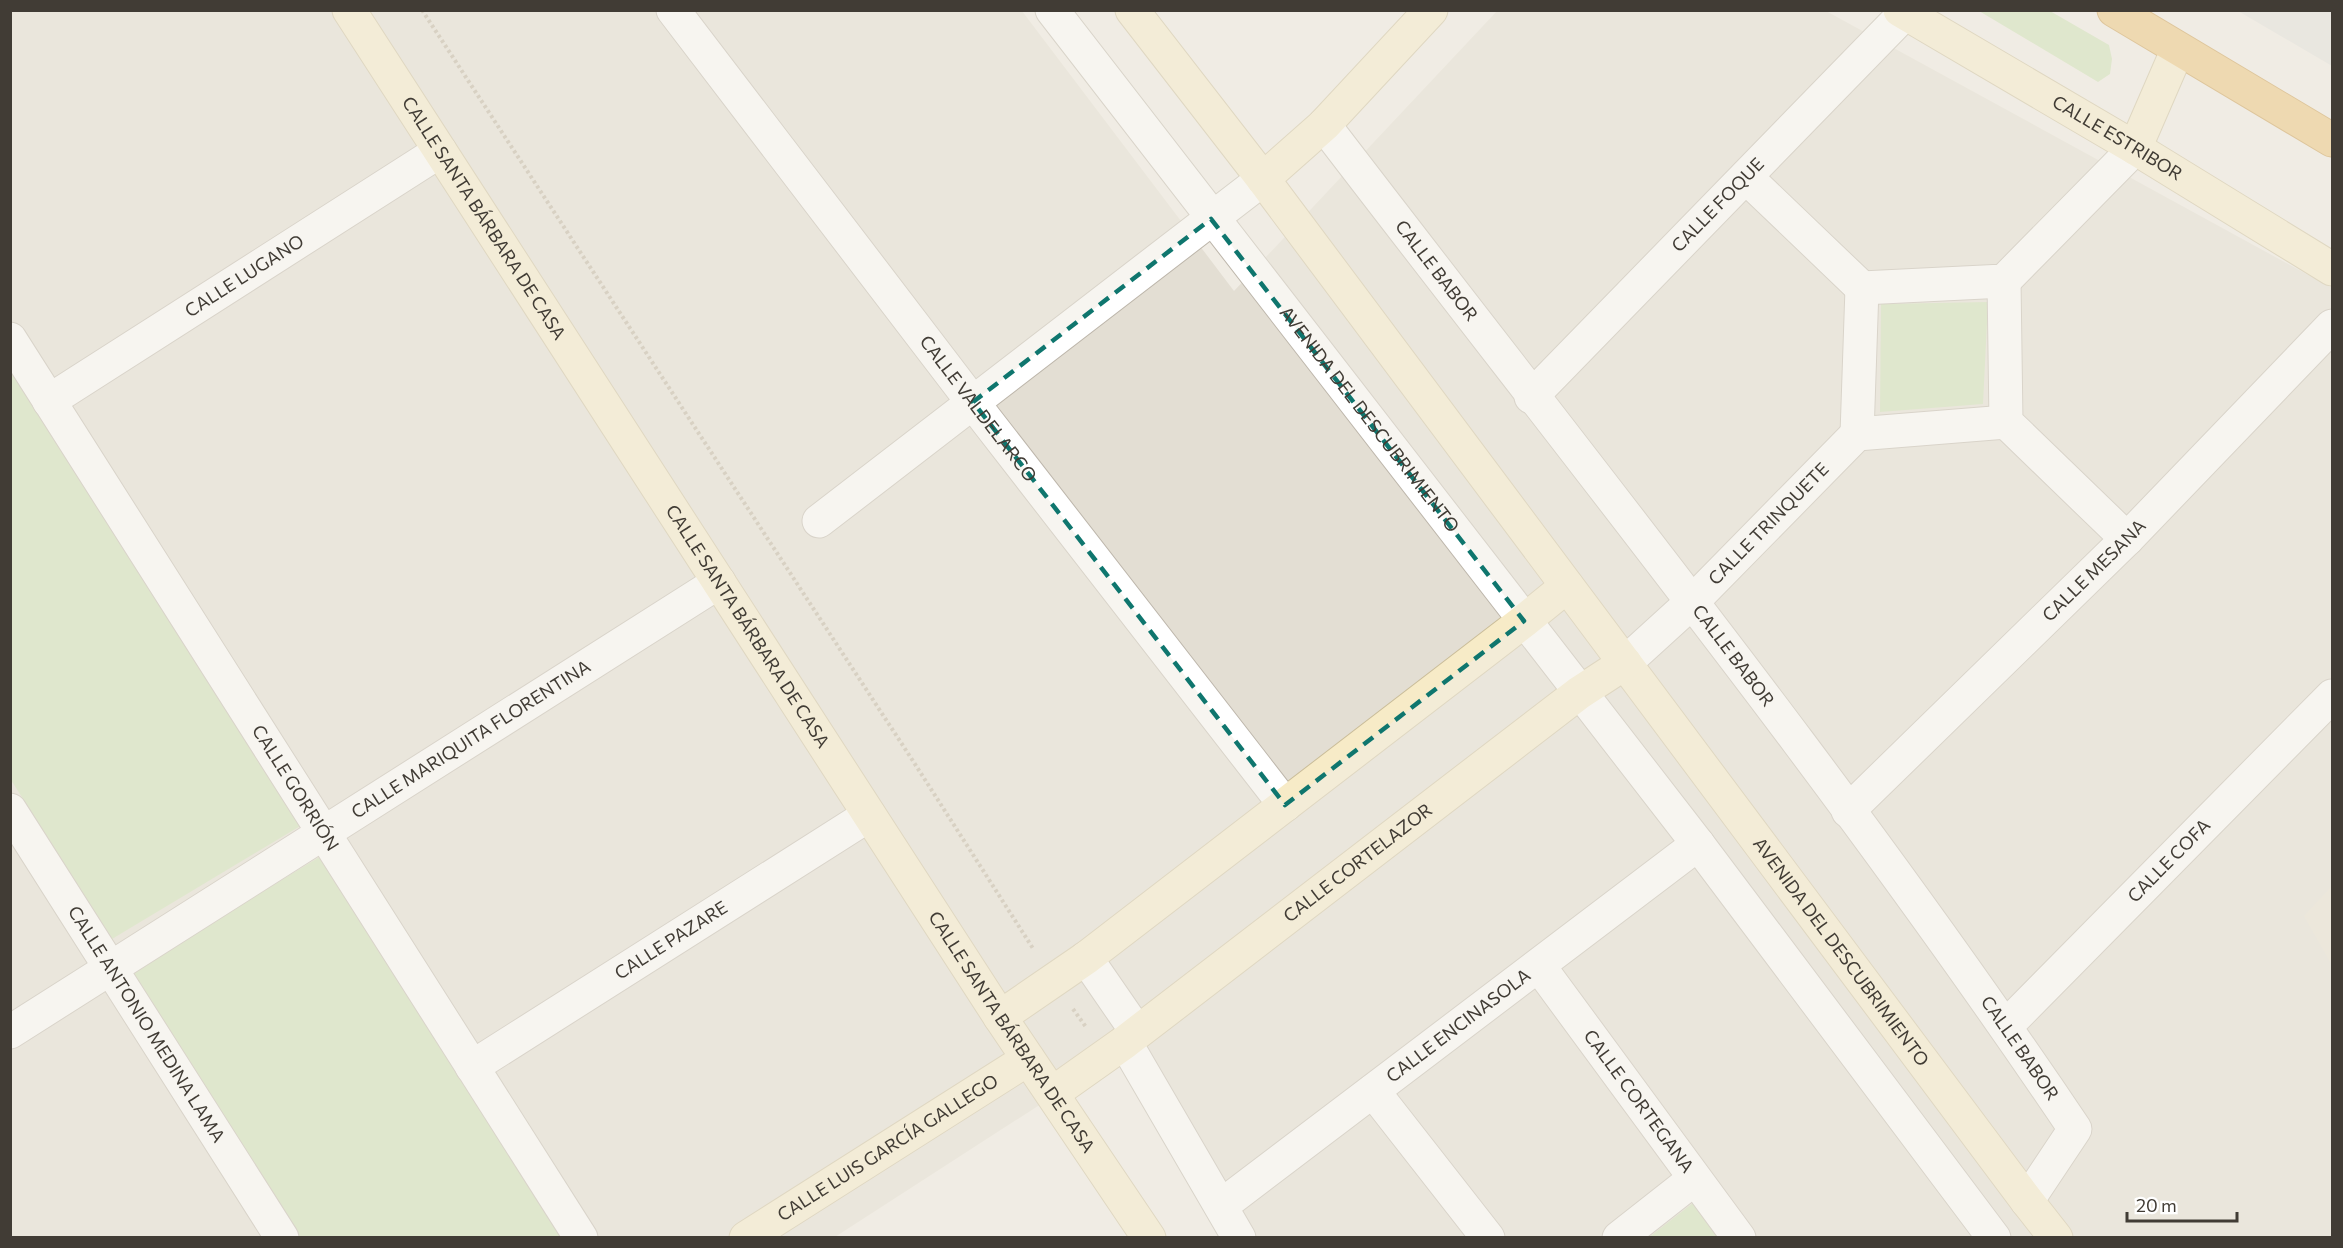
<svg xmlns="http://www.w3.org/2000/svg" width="2343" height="1248" font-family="Commissioner,sans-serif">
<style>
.residential{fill:#e3ded3}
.education{fill:#e7e0d0}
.green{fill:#cbdfb2}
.parking{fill:#e1dfdc}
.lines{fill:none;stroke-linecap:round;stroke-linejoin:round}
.street-casing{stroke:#bdb6ab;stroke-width:35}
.secondary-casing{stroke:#cabd99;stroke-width:35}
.highway-casing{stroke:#c89646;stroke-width:35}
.path{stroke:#baaf9b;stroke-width:4;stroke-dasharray:3 3;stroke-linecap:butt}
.street{stroke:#fff;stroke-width:33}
.secondary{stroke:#f7ebc7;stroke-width:33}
.highway{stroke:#ebc274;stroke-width:33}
.marked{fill:none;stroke:#0f766e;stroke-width:4.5;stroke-dasharray:12 8;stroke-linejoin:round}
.labels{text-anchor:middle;stroke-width:4.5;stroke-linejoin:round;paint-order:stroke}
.street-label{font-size:18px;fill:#413c35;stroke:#fff}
</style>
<rect width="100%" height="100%" fill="#f0ece4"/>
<path class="residential" d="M10,11H1022L1234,291L1497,11H1826L2332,288V1237H1249L1137,1042L835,1237H11Z"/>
<path class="education" d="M2332,886V965L2304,916Z"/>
<g class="green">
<path d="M1979,11H2050L2109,45L2112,59L2110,74L2098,82Z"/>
<path d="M1988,302L1983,404L1880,412L1881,304Z"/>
<path d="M10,366L302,825L112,939L11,780Z"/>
<path d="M321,856L562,1237H297L129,973Z"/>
<path d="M1693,1203L1719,1238H1648Z"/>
</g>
<path class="parking" d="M2238,11H2332V66Z"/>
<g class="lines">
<g class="street-casing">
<g id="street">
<path id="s1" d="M673,10L987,421L1285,805"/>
<path id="s2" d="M1052,10L1698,844L1994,1238"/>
<path id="s3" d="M1324,125C1578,457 1842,783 2075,1129L2027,1201"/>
<path d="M1746,177L1862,288L2004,281L2135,148"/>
<path d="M2004,281L2006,422L2127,539"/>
<path d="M1862,288L1857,434L2006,422"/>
<path id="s4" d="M10,339L581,1238"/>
<path id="s5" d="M1531,397L1905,13"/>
<path id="s6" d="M49,401L440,151"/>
<path d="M819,521L1263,179"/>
<path id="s7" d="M1625,663L1692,602L1857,434"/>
<path id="s8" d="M10,810L282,1238"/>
<path id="s9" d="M1848,811L2127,539L2332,326"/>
<path d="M1086,958L1137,1032"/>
<path id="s10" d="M1539,966L1739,1238"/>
<path id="s11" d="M2006,1026L2332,696"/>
<path id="s12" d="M10,1032L719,582"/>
<path d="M1125,1042L1239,1238"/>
<path id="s13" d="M472,1067L869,815"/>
<path d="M1373,1091L1488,1238"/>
<path id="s14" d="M1221,1206L1698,844"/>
<path d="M1619,1238L1694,1179"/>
</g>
</g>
<g class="secondary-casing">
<g id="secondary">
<path id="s15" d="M349,10L1000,1017L1149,1238"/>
<path id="s16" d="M1132,10L1263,179L2027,1201L2056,1238"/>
<path id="s17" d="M1900,10L2135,148L2332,269"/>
<path d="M2135,148L2178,49"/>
<path d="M1263,179L1324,125L1431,10"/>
<path d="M1000,1017L1086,958L1524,621L1567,586"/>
<path id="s18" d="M1053,1093L1125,1042L1579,693L1625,663"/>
<path id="s19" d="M746,1238L1028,1059"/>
</g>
</g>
<g class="highway-casing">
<path id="highway" d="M2114,10L2332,140"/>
</g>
<g class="path">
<path d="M422,10L913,761L1034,950"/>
<path d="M1073,1009L1086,1027"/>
</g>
<use href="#street" class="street"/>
<use href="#secondary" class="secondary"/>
<use href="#highway" class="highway"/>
</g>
<path d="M0 0H2343V1248H0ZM1211,219L1524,621L1285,805L973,402Z" fill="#f0ece4" fill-opacity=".55" fill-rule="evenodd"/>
<path class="marked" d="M1211,219L1524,621L1285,805L973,402Z"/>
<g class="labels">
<g class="street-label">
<text dy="6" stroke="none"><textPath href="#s17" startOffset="252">CALLE ESTRIBOR</textPath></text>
<text dy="6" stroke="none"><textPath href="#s5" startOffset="268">CALLE FOQUE</textPath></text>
<text dy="6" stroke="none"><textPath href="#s15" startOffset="248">CALLE SANTA BÁRBARA DE CASA</textPath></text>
<text dy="6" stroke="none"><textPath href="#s3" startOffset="184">CALLE BABOR</textPath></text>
<text dy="6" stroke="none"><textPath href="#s6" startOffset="232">CALLE LUGANO</textPath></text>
<text dy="6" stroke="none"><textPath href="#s1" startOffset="502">CALLE VALDELARCO</textPath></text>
<text dy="6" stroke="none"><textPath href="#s2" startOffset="518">AVENIDA DEL DESCUBRIMIENTO</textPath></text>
<text dy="6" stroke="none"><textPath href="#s7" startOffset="200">CALLE TRINQUETE</textPath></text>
<text dy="6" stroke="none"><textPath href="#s9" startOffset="344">CALLE MESANA</textPath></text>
<text dy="6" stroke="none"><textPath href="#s15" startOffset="734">CALLE SANTA BÁRBARA DE CASA</textPath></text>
<text dy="6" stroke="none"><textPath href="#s3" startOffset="670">CALLE BABOR</textPath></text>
<text dy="6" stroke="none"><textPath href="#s12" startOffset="546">CALLE MARIQUITA FLORENTINA</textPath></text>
<text dy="6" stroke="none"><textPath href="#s4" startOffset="532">CALLE GORRIÓN</textPath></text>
<text dy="6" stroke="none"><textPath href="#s11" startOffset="232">CALLE COFA</textPath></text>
<text dy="6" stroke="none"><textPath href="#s18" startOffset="382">CALLE CORTELAZOR</textPath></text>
<text dy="6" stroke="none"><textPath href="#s13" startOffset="236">CALLE PAZARE</textPath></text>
<text dy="6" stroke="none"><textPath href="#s16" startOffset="1179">AVENIDA DEL DESCUBRIMIENTO</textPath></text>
<text dy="6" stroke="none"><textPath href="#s8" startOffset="254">CALLE ANTONIO MEDINA LAMA</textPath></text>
<text dy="6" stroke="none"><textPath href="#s14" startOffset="298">CALLE ENCINASOLA</textPath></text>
<text dy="6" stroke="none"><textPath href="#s15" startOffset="1218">CALLE SANTA BÁRBARA DE CASA</textPath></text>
<text dy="6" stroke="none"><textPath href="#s3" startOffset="1156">CALLE BABOR</textPath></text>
<text dy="6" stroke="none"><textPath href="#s10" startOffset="168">CALLE CORTEGANA</textPath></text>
<text dy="6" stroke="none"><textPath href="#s19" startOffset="168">CALLE LUIS GARCÍA GALLEGO</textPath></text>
</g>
</g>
<rect width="2343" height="1248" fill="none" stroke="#413c35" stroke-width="24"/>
<path d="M2127 1212v9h110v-9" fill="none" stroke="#413c35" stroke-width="3"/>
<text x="2136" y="1212" font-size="18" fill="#413c35" stroke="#ffffff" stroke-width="4.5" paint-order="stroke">20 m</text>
</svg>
